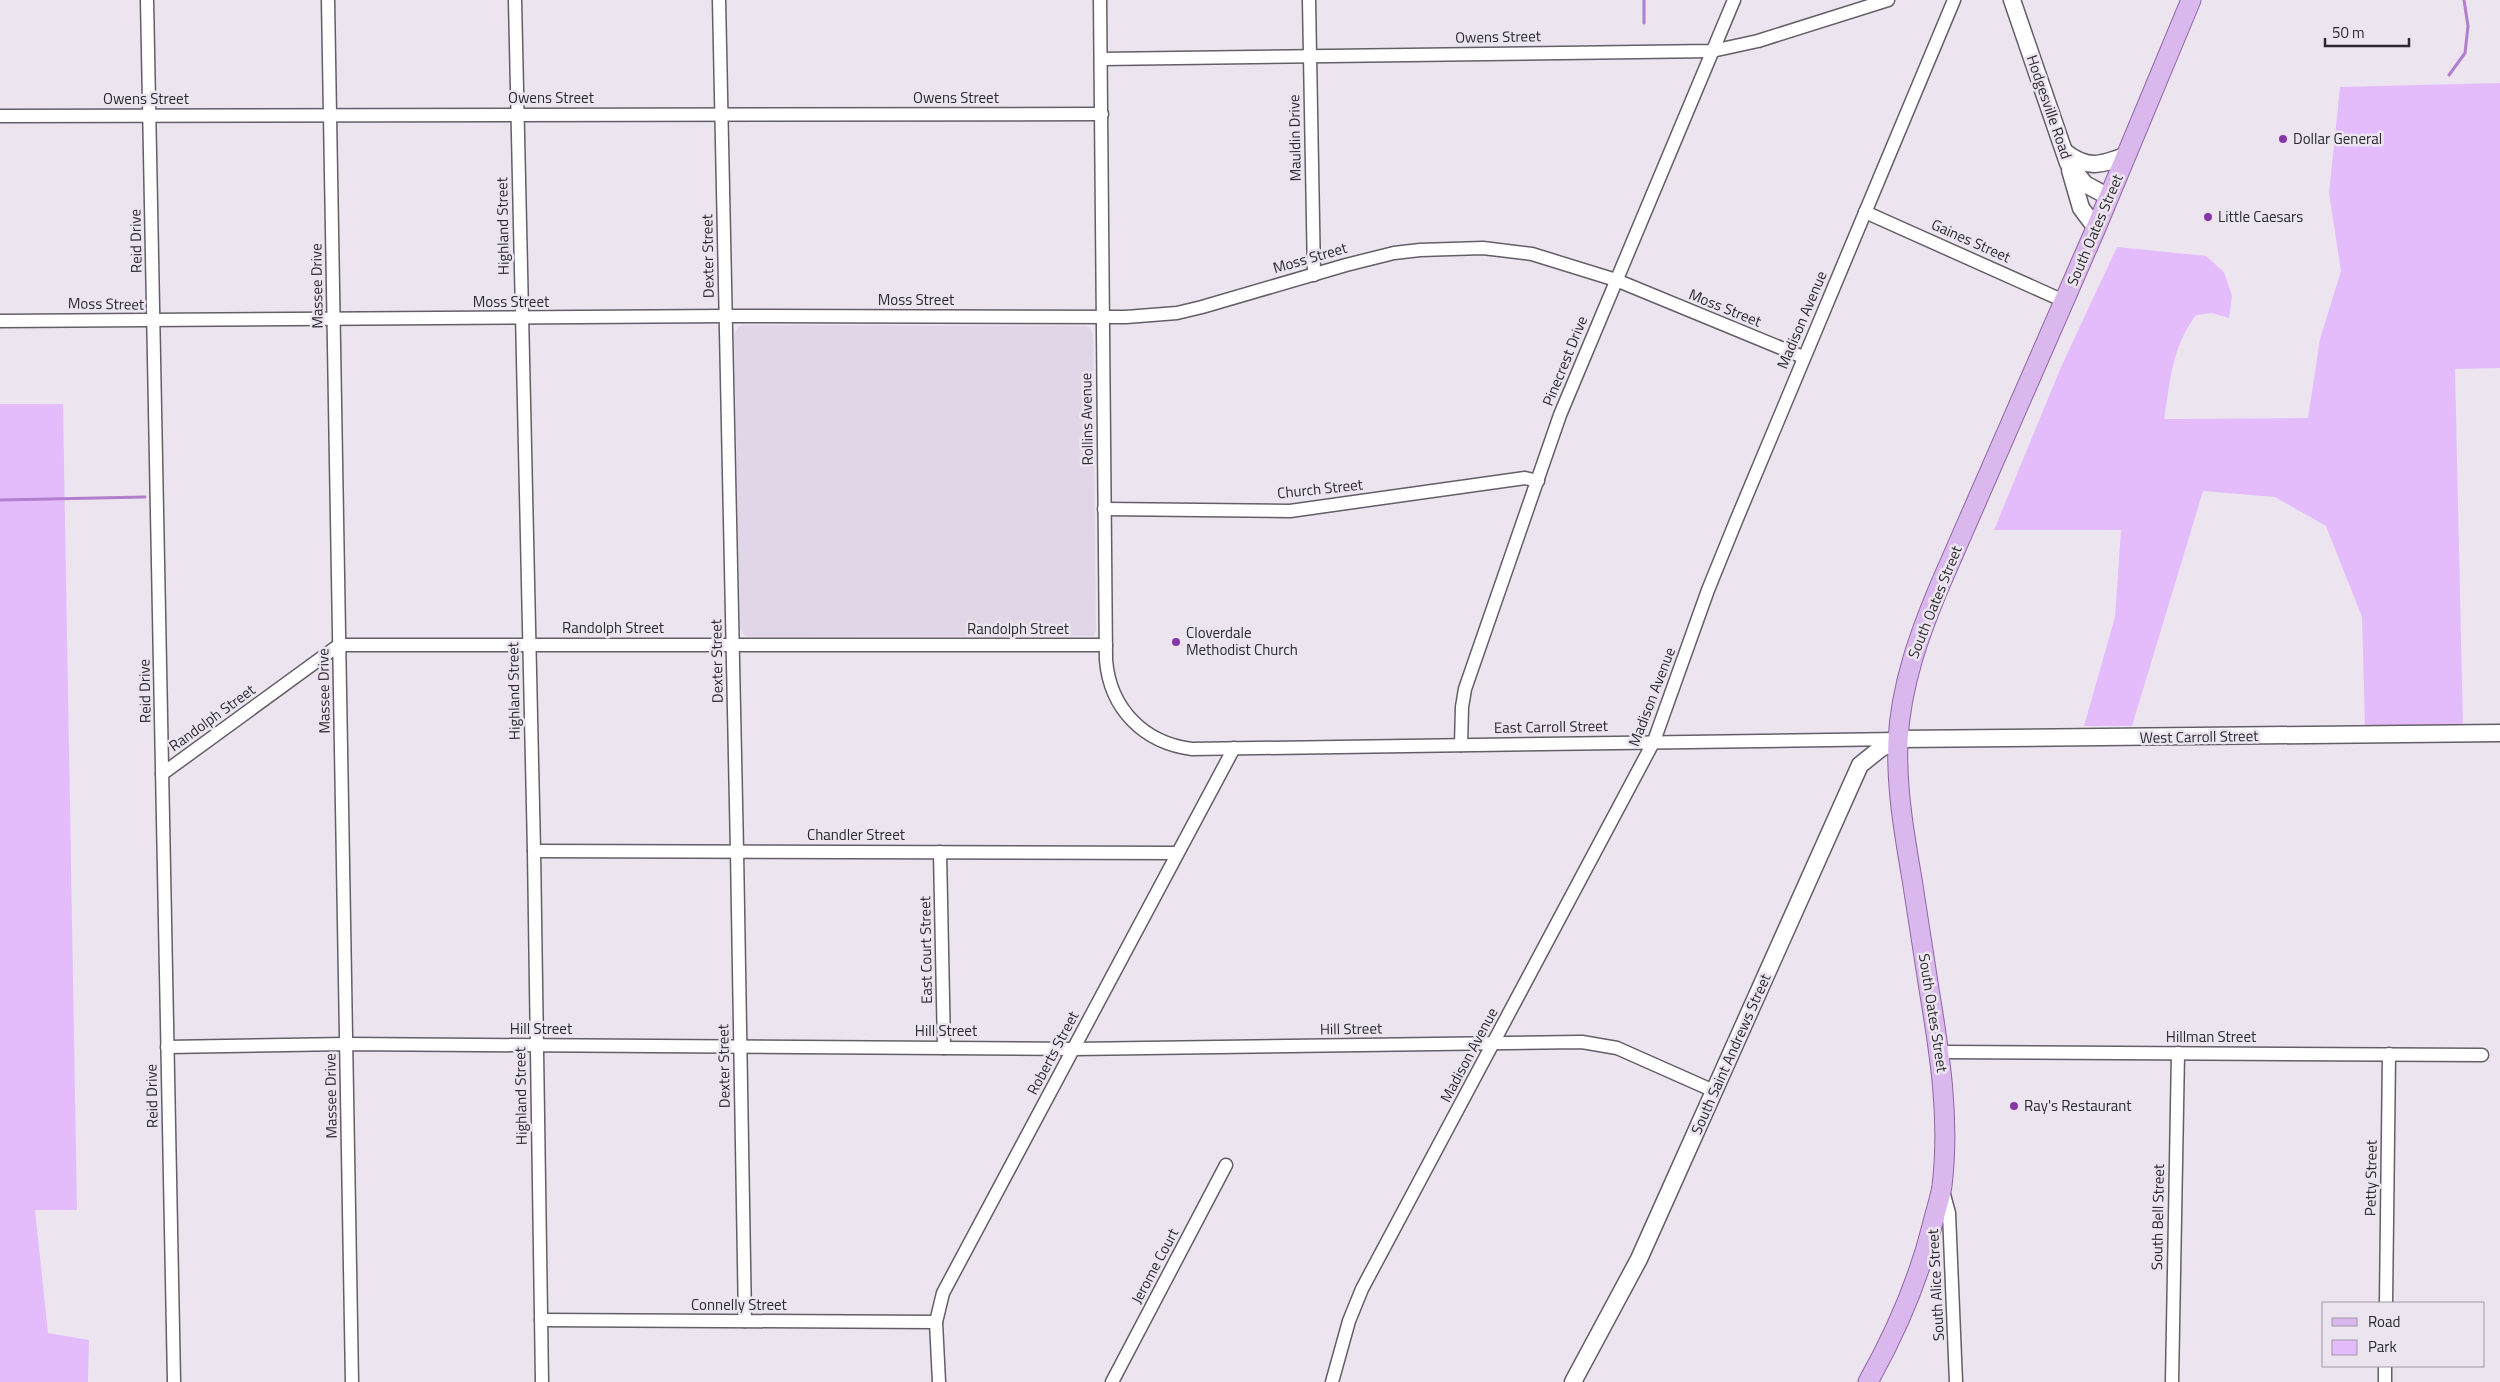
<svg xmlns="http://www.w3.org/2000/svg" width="2500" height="1382" font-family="'Titillium Web',sans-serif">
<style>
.built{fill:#e1d6e7}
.green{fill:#e4bcfb}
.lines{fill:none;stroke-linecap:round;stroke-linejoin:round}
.stream{stroke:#b27fcd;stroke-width:3}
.street-casing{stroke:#645e67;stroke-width:15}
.secondary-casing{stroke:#645e67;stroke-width:19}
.primary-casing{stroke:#8e66a2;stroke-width:21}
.street{stroke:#fff;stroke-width:12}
.secondary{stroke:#fff;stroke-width:16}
.primary{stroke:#dab7ed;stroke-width:19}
.poi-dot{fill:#8537a8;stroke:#ece5f0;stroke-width:2}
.labels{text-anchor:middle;stroke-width:5;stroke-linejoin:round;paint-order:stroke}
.street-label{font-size:15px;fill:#2c2a2e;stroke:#ece5f0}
.poi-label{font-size:15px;fill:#2c2a2e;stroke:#ece5f0;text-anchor:start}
</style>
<rect width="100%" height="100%" fill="#ece5f0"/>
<path class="built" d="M744,325L1085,326L1090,328L1093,334L1096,631L1093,636L749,637L744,635L740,629L734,335L738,327Z"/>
<g class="green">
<path d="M2500,83V368L2455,369L2463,727H2365L2362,617L2326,526L2275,497L2203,491L2132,726H2084L2115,617L2121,530H1994L2061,367L2117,247L2206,256L2224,272L2232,296L2229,318L2212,313L2196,315C2171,349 2171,379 2164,419L2308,418L2320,339L2341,271L2329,193L2340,87Z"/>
<path d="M0,404H63L77,1210H35L48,1333L89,1340L88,1382H0Z"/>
</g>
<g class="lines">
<g class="stream">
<path d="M1644,23V0"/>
<path d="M2449,75L2465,53L2468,26L2464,0"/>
<path d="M0,500L145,497"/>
</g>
<g class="street-casing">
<g id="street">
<path d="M147,0L174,1382"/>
<path d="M328,0L352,1382"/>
<path d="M515,0L534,851L542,1382"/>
<path d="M719,0L737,851L745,1321"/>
<path d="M1100,0L1106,660C1110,709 1144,743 1192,749L1898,739"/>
<path d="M1309,0L1314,275"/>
<path d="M1101,59L1712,51L1758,41L1888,0"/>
<path d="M0,116L1102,114"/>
<path d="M1865,212L2064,301"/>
<path d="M0,321L726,316L1126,317L1177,313L1202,307L1346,265L1394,253L1420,250L1483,248L1532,254L1616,280L1803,357"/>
<path d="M1104,509L1290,511L1525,478L1538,481"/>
<path d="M1461,745L1462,707L1465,689L1560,415L1734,0"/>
<path d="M162,774L339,645H1106"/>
<path d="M534,851L1177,853"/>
<path d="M940,852L944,1048"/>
<path d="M167,1047L346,1044L1074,1049L1582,1042L1617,1048L1714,1091"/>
<path d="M1940,1052L2482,1055"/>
<path d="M1943,1191L1949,1213L1956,1382"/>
<path d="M2386,1303L2389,1054"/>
<path d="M541,1320L936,1322"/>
<path d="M939,1382L936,1322L943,1293L1234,748"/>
<path d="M1112,1382L1226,1165"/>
<path d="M1332,1382L1349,1321L1362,1289L1654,741L1708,590L1736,521L1954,0"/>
<path d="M2172,1382L2178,1053"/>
<path d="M2385,1382V1366"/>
</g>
</g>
<g class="secondary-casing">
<g id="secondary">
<path d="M2012,0L2068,163L2085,184L2109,197"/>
<path d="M2065,152C2088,170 2101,165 2127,155"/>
<path d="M2070,170L2081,208L2096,228"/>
<path d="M1573,1382L1639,1259L1860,765L1880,749L1898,739L2500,733"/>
</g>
</g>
<g class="primary-casing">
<path id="primary" d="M1868,1382C1896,1332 1918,1282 1932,1226C1935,1213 1940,1199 1942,1186C1950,1119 1940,1055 1929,989C1923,952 1918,916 1912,879C1904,833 1896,786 1898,740C1901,685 1919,635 1940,585L2096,228L2191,0"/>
</g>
<use href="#street" class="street"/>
<use href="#secondary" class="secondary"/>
<use href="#primary" class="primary"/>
</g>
<g class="poi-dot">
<circle cx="2283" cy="139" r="5"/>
<circle cx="2208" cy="217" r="5"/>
<circle cx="1176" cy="642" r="5"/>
<circle cx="2014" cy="1106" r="5"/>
</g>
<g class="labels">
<g class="street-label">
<text transform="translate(1498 37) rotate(-1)" y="5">Owens Street</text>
<text x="551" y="103">Owens Street</text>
<text x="956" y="103">Owens Street</text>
<text x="146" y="104">Owens Street</text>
<text transform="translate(2049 107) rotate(71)" y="5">Hodgesville Road</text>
<text transform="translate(1295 138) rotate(-91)" y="5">Mauldin Drive</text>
<text transform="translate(503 226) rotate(-91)" y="5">Highland Street</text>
<text transform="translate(2095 230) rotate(-67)" y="5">South Oates Street</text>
<text transform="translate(136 241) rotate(-91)" y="5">Reid Drive</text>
<text transform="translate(1971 241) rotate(24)" y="5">Gaines Street</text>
<text transform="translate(708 256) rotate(-91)" y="5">Dexter Street</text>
<text transform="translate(1310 258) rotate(-16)" y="5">Moss Street</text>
<text transform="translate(317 286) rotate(-91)" y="5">Massee Drive</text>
<text x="916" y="305">Moss Street</text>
<text x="511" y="307">Moss Street</text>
<text transform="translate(106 304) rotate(1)" y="5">Moss Street</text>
<text transform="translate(1725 308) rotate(22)" y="5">Moss Street</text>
<text transform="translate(1802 320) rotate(-67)" y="5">Madison Avenue</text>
<text transform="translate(1565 361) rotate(-68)" y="5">Pinecrest Drive</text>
<text transform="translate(1087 419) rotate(-91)" y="5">Rollins Avenue</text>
<text transform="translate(1320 489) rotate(-6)" y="5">Church Street</text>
<text transform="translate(1935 602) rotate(-68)" y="5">South Oates Street</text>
<text x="613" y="633">Randolph Street</text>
<text x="1018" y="634">Randolph Street</text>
<text transform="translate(717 661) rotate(-91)" y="5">Dexter Street</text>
<text transform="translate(145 691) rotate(-91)" y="5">Reid Drive</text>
<text transform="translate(324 691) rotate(-91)" y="5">Massee Drive</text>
<text transform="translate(514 691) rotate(-91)" y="5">Highland Street</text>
<text transform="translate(1652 697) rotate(-69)" y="5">Madison Avenue</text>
<text transform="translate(212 718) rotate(-36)" y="5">Randolph Street</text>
<text transform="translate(1551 727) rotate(-1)" y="5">East Carroll Street</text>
<text transform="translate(2199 737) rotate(-1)" y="5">West Carroll Street</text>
<text x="856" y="840">Chandler Street</text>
<text transform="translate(926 950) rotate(-91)" y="5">East Court Street</text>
<text transform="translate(1933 1013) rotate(81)" y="5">South Oates Street</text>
<text x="541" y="1034">Hill Street</text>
<text transform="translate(1351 1029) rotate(-1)" y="5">Hill Street</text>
<text x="946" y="1036">Hill Street</text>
<text x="2211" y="1042">Hillman Street</text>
<text transform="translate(1053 1053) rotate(-62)" y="5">Roberts Street</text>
<text transform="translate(1731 1054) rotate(-66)" y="5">South Saint Andrews Street</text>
<text transform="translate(1469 1055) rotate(-62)" y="5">Madison Avenue</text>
<text transform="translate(724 1066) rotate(-91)" y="5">Dexter Street</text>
<text transform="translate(152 1096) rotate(-91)" y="5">Reid Drive</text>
<text transform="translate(331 1096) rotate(-91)" y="5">Massee Drive</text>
<text transform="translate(521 1096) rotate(-91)" y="5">Highland Street</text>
<text transform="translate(2371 1178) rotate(-89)" y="5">Petty Street</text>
<text transform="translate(2158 1217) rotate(-89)" y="5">South Bell Street</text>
<text transform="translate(1155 1266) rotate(-62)" y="5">Jerome Court</text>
<text transform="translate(1936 1285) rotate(-93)" y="5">South Alice Street</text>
<text x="739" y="1310">Connelly Street</text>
</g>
<g class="poi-label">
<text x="2293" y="144">Dollar General</text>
<text x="2218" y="222">Little Caesars</text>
<text x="1186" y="638">Cloverdale<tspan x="1186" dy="17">Methodist Church</tspan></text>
<text x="2024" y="1111">Ray's Restaurant</text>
</g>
</g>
<rect x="2322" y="1302" width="162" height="65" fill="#ece5f0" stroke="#9f9aa2"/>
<rect x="2332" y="1318" width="25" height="8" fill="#dab7ed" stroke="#9f9aa2"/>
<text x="2368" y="1327" font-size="15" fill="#2c2a2e">Road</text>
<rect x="2332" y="1340" width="25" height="15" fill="#e4bcfb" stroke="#9f9aa2"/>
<text x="2368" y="1352" font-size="15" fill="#2c2a2e">Park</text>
<path d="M2325 38v8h84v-8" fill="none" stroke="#2c2a2e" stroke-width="2.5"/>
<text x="2332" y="38" font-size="15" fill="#2c2a2e" stroke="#ece5f0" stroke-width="4" paint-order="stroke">50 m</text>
</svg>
